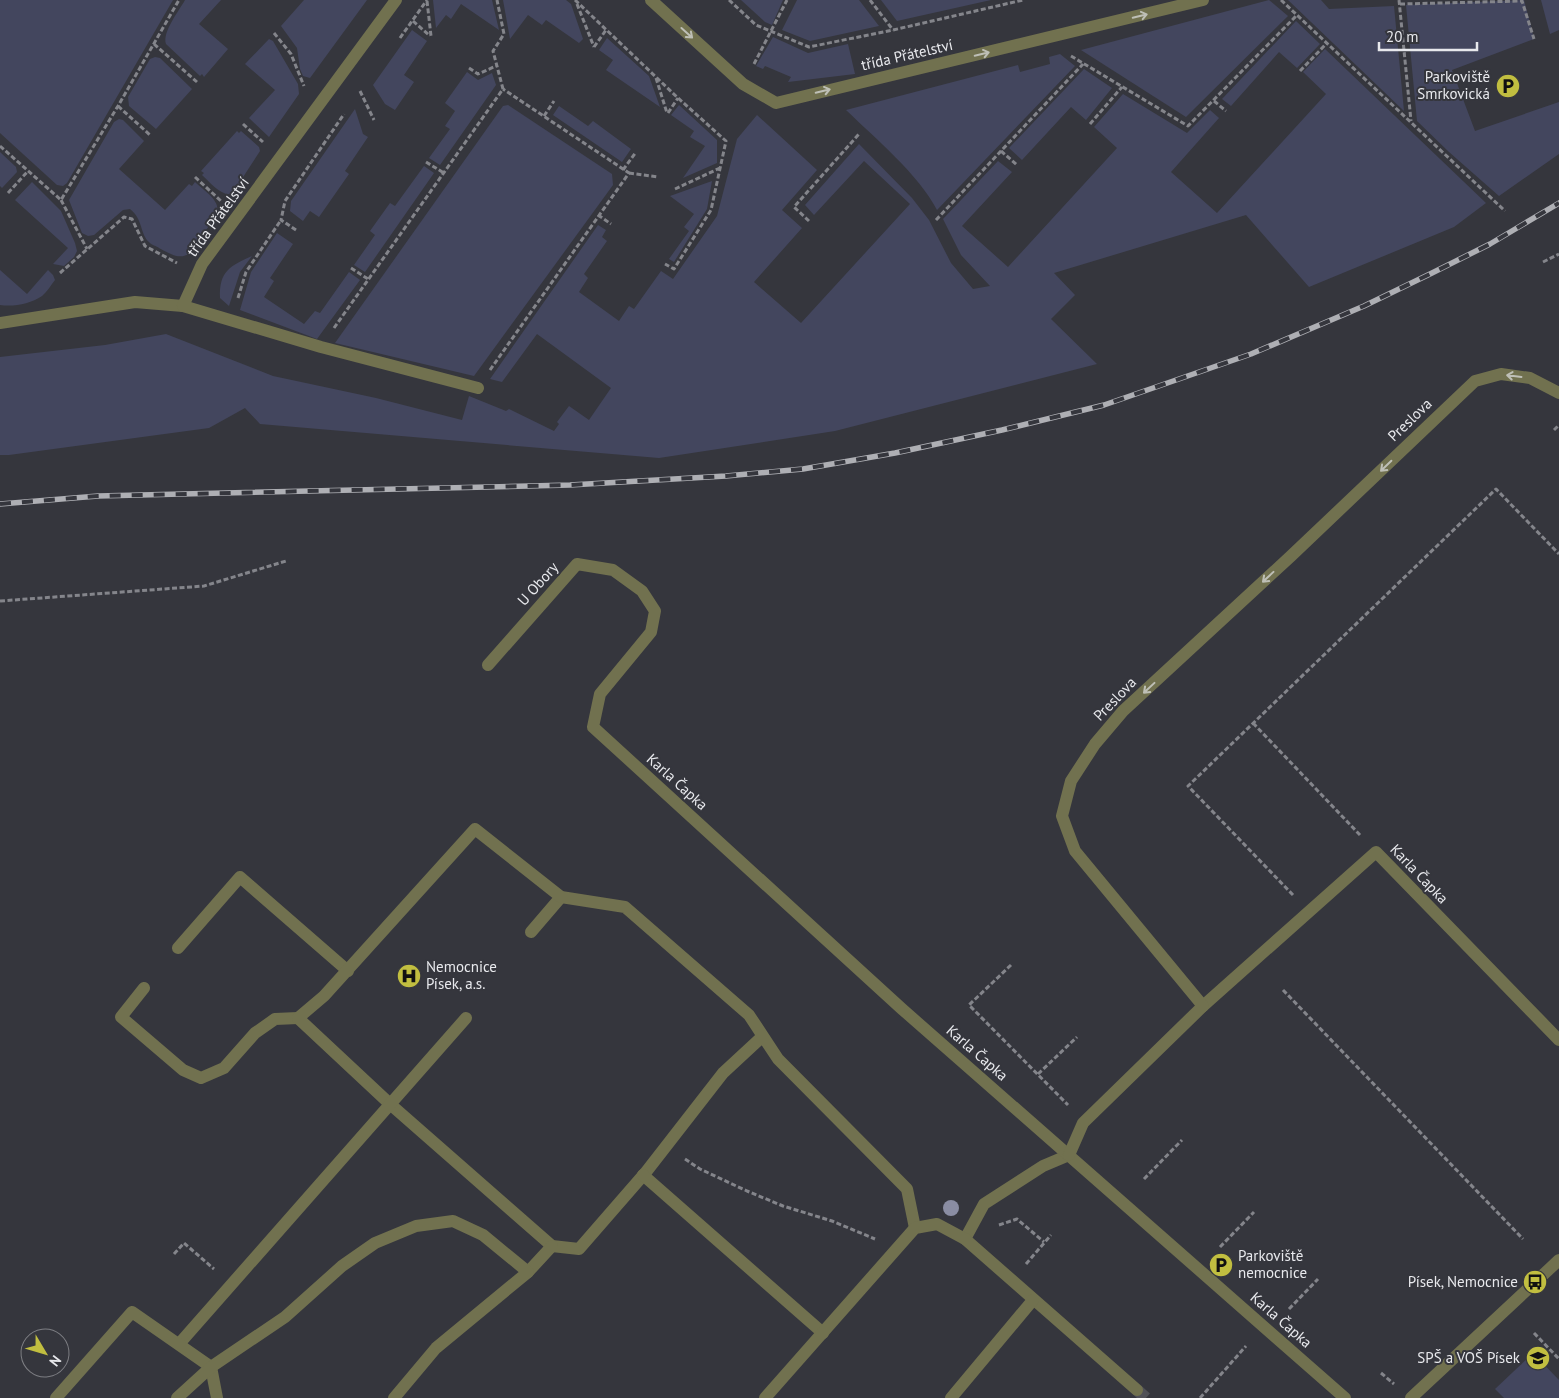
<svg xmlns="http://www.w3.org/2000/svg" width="1559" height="1398" font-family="'PT Sans',sans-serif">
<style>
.green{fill:#43465e}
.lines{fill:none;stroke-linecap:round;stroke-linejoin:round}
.street-tunnel{stroke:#505157;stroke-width:12;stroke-dasharray:12 6;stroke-linecap:butt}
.path{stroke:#84858b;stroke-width:3;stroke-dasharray:5 2.5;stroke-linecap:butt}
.lane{stroke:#71714f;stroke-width:12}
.street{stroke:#71714f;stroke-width:12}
.rail-casing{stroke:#aeafb4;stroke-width:5.5}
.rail{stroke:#35363d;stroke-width:4;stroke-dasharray:11;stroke-linecap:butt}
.tree{fill:#8a8da3}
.oneway{stroke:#bebfb6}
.labels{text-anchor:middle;stroke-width:4;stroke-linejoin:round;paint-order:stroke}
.street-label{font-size:15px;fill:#e8e9ed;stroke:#35363d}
.poi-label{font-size:15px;fill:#e8e9ed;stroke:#35363d;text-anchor:end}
</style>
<rect width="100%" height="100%" fill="#35363d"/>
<g class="green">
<path d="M0,0H173L67,183L63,186L57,185L0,133Z"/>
<path d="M185,0H221L199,24L228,49L204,77L202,74L200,76L166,44C162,32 179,11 185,0Z"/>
<path d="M304,0H367L310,78L303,76L300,69L297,48L281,26Z"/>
<path d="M433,0H492L499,30L461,4L451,19L446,15L436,28Z"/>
<path d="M503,0H566L571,4L583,39L579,43L546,20L542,25L528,15L510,39Z"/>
<path d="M741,0H783L772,25L765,22Z"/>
<path d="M797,0H859L879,26L810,41L782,30Z"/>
<path d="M881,0H991L897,21Z"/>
<path d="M1269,0L1288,16L1186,117L1081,50Z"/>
<path d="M1288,0H1321L1329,9L1394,6L1404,111Z"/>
<path d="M1524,0L1534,39L1452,70L1475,131L1559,102V154L1499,196L1449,152L1417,121L1406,5Z"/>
<path d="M1541,0H1559V30L1550,34Z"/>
<path d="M1296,21L1320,44L1297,68L1279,52L1231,106L1222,99Z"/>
<path d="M412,30L427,41L404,75L414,82L395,110L385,104L373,85Z"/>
<path d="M773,37L808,53L848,44L855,74L788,82L791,77L765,66L763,69L756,66Z"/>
<path d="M607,38L649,76L660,107L606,70L613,60L599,50Z"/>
<path d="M269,39L273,41L298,84L299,94L269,137L249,118L275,90L245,64Z"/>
<path d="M1325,49L1486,203L1454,227L1309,287L1246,215L1054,273L1075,295L1051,319L1097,364L835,431L659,458L260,424L245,408L209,428L9,455H0V357L105,345L166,334L273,376L376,398L462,420L469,396L506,411L509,409L554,431L559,424L557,422L569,406L589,420L611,388L537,334L502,382L490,379L598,225L606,230L602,237L607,241L584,274L588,278L579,292L619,321L629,306L634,309L661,271L673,279L717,216L737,139L757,115L817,170L782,210L802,228L754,282L801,323L910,204L864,161L814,215L805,205L859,144L912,198L929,220L951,263L973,289L990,286L961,255L943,219L998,161L1012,172L962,226L1008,267L1117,148L1094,127L1123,94L1187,133L1210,110L1219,118L1171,172L1217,213L1326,94L1303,72Z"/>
<path d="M1060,54L1075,66L937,210C919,175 875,138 846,110L1018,65L1020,72L1050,64L1049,57Z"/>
<path d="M155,57L160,58L192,89L156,129L129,106L128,97L150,59Z"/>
<path d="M1084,69L1112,88L1086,120L1071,107L1022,160L1009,148Z"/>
<path d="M467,72L478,80L492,73L496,85L440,165L429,158L450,129L445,126L455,111L445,103Z"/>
<path d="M508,105L612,174L613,185L474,376L335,343L503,106Z"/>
<path d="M679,105L717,140V163L683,178L705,146L690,137L694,131L671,115Z"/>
<path d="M559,106L588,126L593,121L631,149L622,162L553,115Z"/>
<path d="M355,109L363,134L368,137L345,171L349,174L319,217L310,211L303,221L290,211L291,201Z"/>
<path d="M119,119L123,120L144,141L119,169L165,210L189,184L192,186L195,182C204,191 221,200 217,214L191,252C181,261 170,254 159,248C157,246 151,245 149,242C140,234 143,219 130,209L123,210L94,235L88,236L82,233L69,200L114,122Z"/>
<path d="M237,131L239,133L241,131L259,147L260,151L232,194C220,196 210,182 202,175L204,173L201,171Z"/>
<path d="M0,152L16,167L17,172L2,188L0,186Z"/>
<path d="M424,166L434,173L365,272L354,265L375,235L370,231L390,203L395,206Z"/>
<path d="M712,181L707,209L674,262L669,259L689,231L684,227L694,214L670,196Z"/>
<path d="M32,182L61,211L75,243L77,251L74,257L64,266L53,264L68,248L15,200Z"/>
<path d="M277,233L293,244L270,278L274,281L264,297L304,324L315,311L320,313L349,272L360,280L317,339L240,310L251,272Z"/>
<path d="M252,256L240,272L229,306L220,298C219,271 230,266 252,256Z"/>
<path d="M0,270L27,294L48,270L53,275L55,280C51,285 47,292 42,296C30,304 14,307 0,305Z"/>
<path d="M1533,1353L1559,1380V1398H1504L1495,1389Z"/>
</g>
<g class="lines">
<path class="street-tunnel" d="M1137,1390L1146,1398"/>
<g class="path">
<path d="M575,0L678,98L726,141L711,210L674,269L665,264"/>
<path d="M729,0L756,25L809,47L893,30L1023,0"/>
<path d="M870,0L893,30"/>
<path d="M1281,0L1505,211"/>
<path d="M1399,0L1411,121"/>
<path d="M427,1L431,36"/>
<path d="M577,4L594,47"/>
<path d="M1400,4L1522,1L1534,39"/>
<path d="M413,21L430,36"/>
<path d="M274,33L291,54L304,86"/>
<path d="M400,38L427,0"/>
<path d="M154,44L197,82"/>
<path d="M594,47L606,30"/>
<path d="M1071,56L1188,126L1297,15"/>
<path d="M754,64L787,0"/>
<path d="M469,68L478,74L496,66"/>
<path d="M1300,71L1327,43"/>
<path d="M656,78L667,113"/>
<path d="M360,91L374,120"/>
<path d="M1214,101L1226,111"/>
<path d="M118,106L150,135"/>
<path d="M668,113L678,98"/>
<path d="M544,116L554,101"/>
<path d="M243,124L263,142"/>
<path d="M1090,124L1122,87"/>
<path d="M0,146L61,200L118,106L179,0"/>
<path d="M1001,151L1017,165"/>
<path d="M426,162L444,173"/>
<path d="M623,170L636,152"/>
<path d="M629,173L658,177"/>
<path d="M195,177L221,201"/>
<path d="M675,189L720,168"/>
<path d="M8,193L28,171"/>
<path d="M61,200L87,249"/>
<path d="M598,215L611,224"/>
<path d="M936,220L1083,64"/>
<path d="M809,221L794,207L859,134"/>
<path d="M296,230L281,220L285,201L344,114"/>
<path d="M1543,262L1559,254"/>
<path d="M351,268L368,279"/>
<path d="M60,273L124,217L132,219L145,246L177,263"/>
<path d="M238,298L246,272L281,220"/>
<path d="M334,328L503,89L493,51L504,34L497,0"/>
<path d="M490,370L629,173L503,89"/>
<path d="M1554,430L1559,425"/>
<path d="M0,601L204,586L286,561"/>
<path d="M1253,723L1360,835"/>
<path d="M1293,895L1188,786L1496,489L1559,554"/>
<path d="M1011,965L969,1005L1068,1105"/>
<path d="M1283,990L1523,1239"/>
<path d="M1038,1074L1077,1037"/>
<path d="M685,1159L700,1169L747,1191L783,1206L832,1221L875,1239"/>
<path d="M1144,1179L1182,1140"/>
<path d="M999,1225L1017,1219L1044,1242"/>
<path d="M1220,1247L1254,1212"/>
<path d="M174,1254L184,1243L214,1269"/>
<path d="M1026,1264L1051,1235"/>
<path d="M1289,1309L1318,1279"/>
<path d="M1534,1333L1559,1359"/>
<path d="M1381,1373L1394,1384"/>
<path d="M1200,1398L1246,1346"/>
</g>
<g class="lane">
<path d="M0,323L135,302L183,306"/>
<path d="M531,932L561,897"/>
<path d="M178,948L240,877L348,971"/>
<path d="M144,988L121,1017L183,1070L201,1078L224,1068L255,1033L275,1019L298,1018"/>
<path d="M763,1036L723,1073L646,1172L579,1249L552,1246L390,1104L298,1018L324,996L475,829L561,897L625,907L749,1015L778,1059L907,1189L915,1228"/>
<path d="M643,1175L823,1333"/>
<path d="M965,1239L984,1204L1043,1166L1069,1155"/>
<path d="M528,1272L552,1246"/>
<path d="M179,1344L466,1018"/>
<path d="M56,1398L132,1312L211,1367L217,1398"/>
<path d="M177,1398L211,1367L285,1317L342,1266L375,1243L416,1226L453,1221L483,1235L528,1272L436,1348L394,1398"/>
<path d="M765,1398L915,1228L937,1224L965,1239L1137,1390"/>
<path d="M951,1398L1033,1300"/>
</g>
<g class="street">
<path d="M396,0L202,264L183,306L321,347L478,388"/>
<path d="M651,0L743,84L776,103L1203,0"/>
<path d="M488,665L577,564L613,570L642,591L655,611L651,632L600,694L593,727L902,1009L1345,1398"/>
<path d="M1203,1006L1376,852L1559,1040"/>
<path d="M1069,1155L1083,1123L1203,1006L1075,851L1062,816L1071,781L1095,744L1123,711L1291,556L1475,381L1501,374L1530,378L1559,393"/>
<path d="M1411,1398L1559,1260"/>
</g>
<g class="rail-casing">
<path id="rail" d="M0,504L98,496L570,485L726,476L803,469L895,453L1002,430L1104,405L1251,354L1364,306L1432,273L1490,244L1559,203"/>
</g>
<use href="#rail" class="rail"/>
</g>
<circle class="tree" cx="951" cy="1208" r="8"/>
<defs><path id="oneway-shaft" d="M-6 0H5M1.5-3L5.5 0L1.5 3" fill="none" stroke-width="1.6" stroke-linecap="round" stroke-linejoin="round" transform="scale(1.25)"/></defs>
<g class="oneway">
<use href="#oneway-shaft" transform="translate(1140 16) rotate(-14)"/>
<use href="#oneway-shaft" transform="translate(687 33) rotate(42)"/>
<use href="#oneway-shaft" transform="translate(982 54) rotate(-13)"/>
<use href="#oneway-shaft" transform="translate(823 91) rotate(-13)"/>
<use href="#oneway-shaft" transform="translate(1514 376) rotate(-173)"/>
<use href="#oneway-shaft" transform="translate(1386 466) rotate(136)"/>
<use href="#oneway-shaft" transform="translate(1268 577) rotate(137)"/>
<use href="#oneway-shaft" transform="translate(1149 688) rotate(137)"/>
</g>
<defs>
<g id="parking-disc" transform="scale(1.25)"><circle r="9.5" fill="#c1be40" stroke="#35363d"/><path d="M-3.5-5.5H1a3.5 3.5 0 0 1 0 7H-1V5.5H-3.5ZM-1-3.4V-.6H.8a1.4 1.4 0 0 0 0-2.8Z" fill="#111"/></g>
<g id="hospital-disc" transform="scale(1.25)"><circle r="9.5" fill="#c1be40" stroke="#35363d"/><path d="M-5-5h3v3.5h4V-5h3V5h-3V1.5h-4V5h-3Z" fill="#111"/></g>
<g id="bus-disc" transform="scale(1.25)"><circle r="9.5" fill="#c1be40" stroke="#35363d"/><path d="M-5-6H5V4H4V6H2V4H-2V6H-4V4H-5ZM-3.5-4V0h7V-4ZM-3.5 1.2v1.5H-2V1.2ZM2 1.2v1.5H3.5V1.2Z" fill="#111"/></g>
<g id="school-disc" transform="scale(1.25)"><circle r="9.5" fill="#c1be40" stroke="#35363d"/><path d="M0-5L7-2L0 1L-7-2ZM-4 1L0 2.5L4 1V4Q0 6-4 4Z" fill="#111"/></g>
</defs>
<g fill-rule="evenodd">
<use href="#parking-disc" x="1508" y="86"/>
<use href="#hospital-disc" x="409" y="976"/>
<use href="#parking-disc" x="1221" y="1265"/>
<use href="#bus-disc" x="1535" y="1282"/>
<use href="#school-disc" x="1538" y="1358"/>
</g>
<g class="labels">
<g class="street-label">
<text transform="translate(907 55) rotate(-13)" y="5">třída Přátelství</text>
<text transform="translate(218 217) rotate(-54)" y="5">třída Přátelství</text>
<text transform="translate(1410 420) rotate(-44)" y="5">Preslova</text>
<text transform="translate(538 584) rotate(-48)" y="5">U Obory</text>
<text transform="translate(1115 699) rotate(-46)" y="5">Preslova</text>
<text transform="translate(677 782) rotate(42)" y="5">Karla Čapka</text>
<text transform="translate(1419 874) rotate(46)" y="5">Karla Čapka</text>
<text transform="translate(977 1053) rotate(41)" y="5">Karla Čapka</text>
<text transform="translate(1281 1320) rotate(41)" y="5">Karla Čapka</text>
</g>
<g class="poi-label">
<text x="1490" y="82">Parkoviště<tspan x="1490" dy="17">Smrkovická</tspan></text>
<text x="426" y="972" text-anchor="start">Nemocnice<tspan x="426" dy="17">Písek, a.s.</tspan></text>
<text x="1238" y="1261" text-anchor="start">Parkoviště<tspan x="1238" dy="17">nemocnice</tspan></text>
<text x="1518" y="1287">Písek, Nemocnice</text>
<text x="1520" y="1363">SPŠ a VOŠ Písek</text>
</g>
</g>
<g transform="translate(45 1353) rotate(128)"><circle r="24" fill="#35363d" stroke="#7d7e83"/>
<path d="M0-4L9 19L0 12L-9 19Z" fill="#c1be40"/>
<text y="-8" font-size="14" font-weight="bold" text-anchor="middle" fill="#e8e9ed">N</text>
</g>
<path d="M1379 42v8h98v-8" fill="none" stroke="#e8e9ed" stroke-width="2.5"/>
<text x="1386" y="42" font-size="15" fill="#e8e9ed" stroke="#35363d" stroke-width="4" paint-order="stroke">20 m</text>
</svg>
